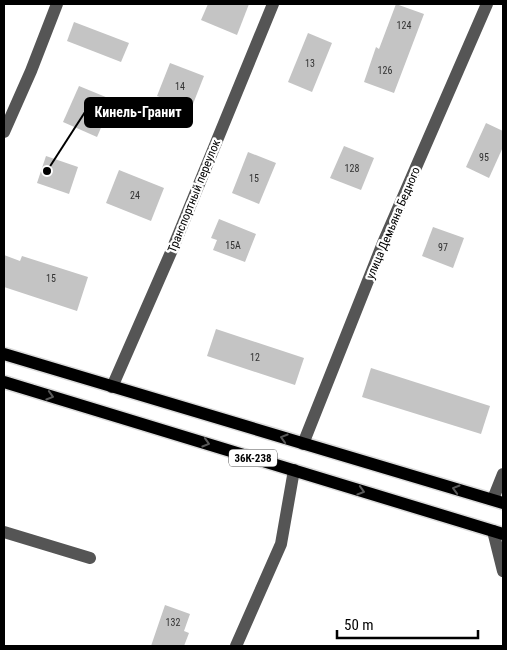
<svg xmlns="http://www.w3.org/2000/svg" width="507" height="650" font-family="'Roboto Condensed',sans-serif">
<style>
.building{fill:#c4c4c4}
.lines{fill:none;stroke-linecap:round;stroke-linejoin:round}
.major-casing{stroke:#dbdbdb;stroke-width:15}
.minor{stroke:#555;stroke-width:12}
.major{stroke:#000;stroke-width:12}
.oneway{stroke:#595959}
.labels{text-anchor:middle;stroke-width:4.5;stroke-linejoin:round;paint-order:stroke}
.number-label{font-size:10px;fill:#313131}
.shield{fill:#fff;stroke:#4c4c4c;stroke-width:1}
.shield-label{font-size:11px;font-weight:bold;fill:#000}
.street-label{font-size:12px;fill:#000;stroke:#fff}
.leader{fill:none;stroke:#000;stroke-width:2}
.callout-dot{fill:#000;stroke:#fff;stroke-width:2}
.callout{fill:#000;stroke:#000;stroke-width:2}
.callout-label{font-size:14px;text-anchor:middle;font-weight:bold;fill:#fff}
</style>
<rect width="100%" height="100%" fill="#fff"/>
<g class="building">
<path d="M208,4H249L237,35L201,20Z"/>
<path d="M396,4L424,14L394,93L364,82L376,47L379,49Z"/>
<path d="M74,22L129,43L121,62L67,41Z"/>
<path d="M308,33L332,43L312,92L288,82Z"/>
<path d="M170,63L204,76L191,109L157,96Z"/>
<path d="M79,86L113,100L97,137L63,122Z"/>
<path d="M486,123L503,131V147L489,178L466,167Z"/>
<path d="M344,146L374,158L361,190L330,178Z"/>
<path d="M248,152L276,163L259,204L232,193Z"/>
<path d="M46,156L78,167L69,194L37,183Z"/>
<path d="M119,170L164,188L151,221L106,203Z"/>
<path d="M219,219L256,234L245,262L213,250L217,240L211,238Z"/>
<path d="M433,227L464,238L453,268L422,256Z"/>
<path d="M4,255L20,261L22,256L88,277L77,311L4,287Z"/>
<path d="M216,329L304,358L295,385L207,356Z"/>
<path d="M371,368L490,406L481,434L362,397Z"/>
<path d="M165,605L190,614L184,631L189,633L184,646H151Z"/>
</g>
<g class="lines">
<g class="major-casing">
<g id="major">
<path d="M4,354L503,503"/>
<path d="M4,382L503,534"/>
</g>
</g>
<g class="minor">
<path d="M4,132L31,71L57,4"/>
<path d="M112,387L172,250L273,4"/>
<path d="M303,444L383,243L487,4"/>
<path d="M493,499L503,474"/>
<path d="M493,531L503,571"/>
<path d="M4,532L90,558"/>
<path d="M236,646L281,544L294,470"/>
</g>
<use href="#major" class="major"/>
</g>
<defs><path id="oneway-chevron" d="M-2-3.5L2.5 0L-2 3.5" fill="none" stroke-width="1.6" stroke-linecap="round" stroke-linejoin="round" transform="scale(1.25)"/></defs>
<g class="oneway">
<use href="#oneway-chevron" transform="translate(50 396) rotate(17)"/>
<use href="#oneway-chevron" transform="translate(284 438) rotate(-163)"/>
<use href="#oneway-chevron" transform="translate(206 443) rotate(17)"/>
<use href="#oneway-chevron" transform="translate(456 489) rotate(-164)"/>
<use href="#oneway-chevron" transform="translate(361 491) rotate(17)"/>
</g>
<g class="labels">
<g class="number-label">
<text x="404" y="29">124</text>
<text x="310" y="67">13</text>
<text x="385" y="74">126</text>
<text x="180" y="90">14</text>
<text x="484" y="161">95</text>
<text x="352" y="172">128</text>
<text x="254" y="182">15</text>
<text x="135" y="199">24</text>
<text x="233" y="249">15А</text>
<text x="443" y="251">97</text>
<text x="51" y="282">15</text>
<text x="255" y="361">12</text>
<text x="173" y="626">132</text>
</g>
<rect class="shield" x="229" y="449.5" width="48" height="17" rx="4"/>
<g class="shield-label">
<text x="253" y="462">36К-238</text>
</g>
<g class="street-label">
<text transform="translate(194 196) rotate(-68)" y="4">Транспортный переулок</text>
<text transform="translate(393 223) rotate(-67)" y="4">улица Демьяна Бедного</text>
</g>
</g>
<path class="leader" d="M47 171L85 112"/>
<circle class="callout-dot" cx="47" cy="171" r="5"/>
<rect class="callout" x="85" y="98" width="107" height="29" rx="5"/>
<g class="callout-label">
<text x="138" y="117">Кинель-Гранит</text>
</g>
<rect width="507" height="650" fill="none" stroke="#000000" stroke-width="10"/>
<path d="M337 630v8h141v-8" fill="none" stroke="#000000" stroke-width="2.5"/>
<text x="344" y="630" font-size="15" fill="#000000" stroke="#ffffff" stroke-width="4" paint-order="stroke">50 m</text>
</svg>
